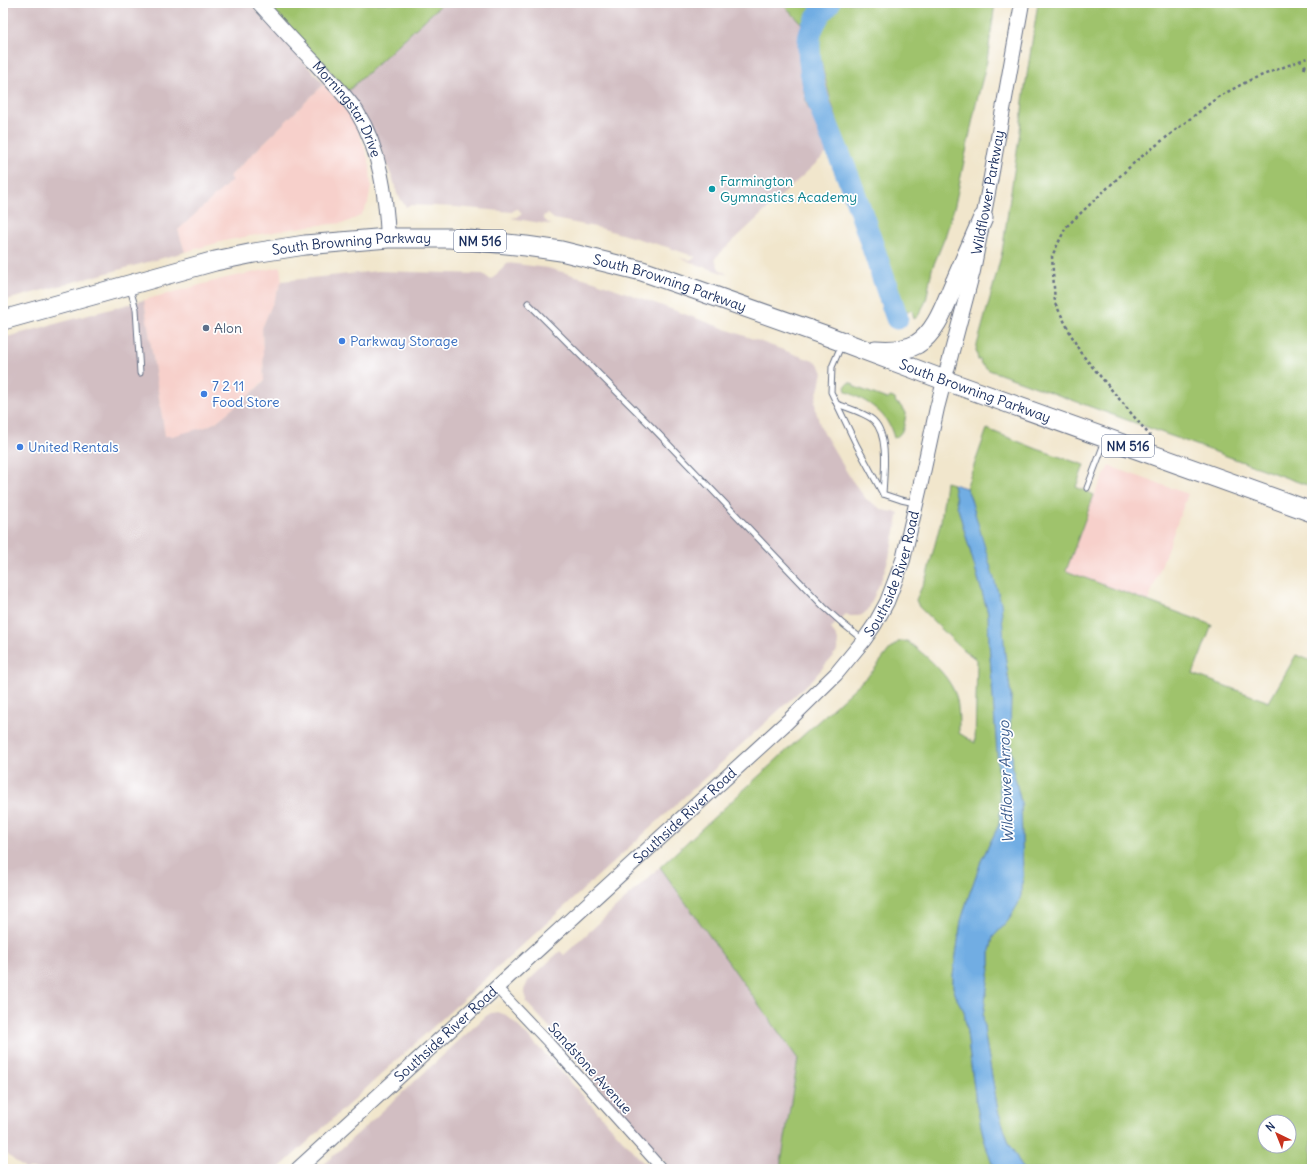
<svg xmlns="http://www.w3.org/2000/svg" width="1315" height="1172" font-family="Delius,sans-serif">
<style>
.built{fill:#f7d0cb}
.industrial{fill:#d2bec2}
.green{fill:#9fc36c;stroke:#5d7965;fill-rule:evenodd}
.sand{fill:#eeda9e;stroke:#84847e}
.water{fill:#71ade3;stroke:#466ea0}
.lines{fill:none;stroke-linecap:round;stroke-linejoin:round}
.river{stroke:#71ade3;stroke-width:23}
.lane-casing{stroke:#666f84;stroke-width:7}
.street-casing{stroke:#666f84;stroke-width:12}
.secondary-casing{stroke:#666f84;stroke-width:16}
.highway-casing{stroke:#666f84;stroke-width:21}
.path{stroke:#666f84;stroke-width:2.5;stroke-dasharray:3 3;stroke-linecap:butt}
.lane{stroke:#fff;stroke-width:5}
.street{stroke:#fff;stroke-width:10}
.secondary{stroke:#fff;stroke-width:14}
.highway{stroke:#fff;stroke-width:19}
.culture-dot{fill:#0f9aa8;stroke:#fff;stroke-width:1.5}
.service-dot{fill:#5c6f8a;stroke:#fff;stroke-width:1.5}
.shop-dot{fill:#3f7fe0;stroke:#fff;stroke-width:1.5}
.labels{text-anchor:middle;stroke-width:3.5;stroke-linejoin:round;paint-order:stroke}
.shield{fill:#fff;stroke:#5f6d8e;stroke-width:1}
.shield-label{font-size:13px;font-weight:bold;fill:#1b2f5e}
.street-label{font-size:14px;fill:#1b2f5e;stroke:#fff}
.culture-label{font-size:14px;fill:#0d838f;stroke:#fff;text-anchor:start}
.service-label{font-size:14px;fill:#4e5e75;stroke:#fff;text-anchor:start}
.shop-label{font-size:14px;fill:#366cbe;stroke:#fff;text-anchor:start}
.water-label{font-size:15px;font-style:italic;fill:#395b8d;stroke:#fff}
</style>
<rect width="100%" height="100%" fill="#fff"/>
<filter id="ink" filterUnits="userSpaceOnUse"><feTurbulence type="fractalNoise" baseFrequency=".025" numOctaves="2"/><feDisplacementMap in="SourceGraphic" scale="8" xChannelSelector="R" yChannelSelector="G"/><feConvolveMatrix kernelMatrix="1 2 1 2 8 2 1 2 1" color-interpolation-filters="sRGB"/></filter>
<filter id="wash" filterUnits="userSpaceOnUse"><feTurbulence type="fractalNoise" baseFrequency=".012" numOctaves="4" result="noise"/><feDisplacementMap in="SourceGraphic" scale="16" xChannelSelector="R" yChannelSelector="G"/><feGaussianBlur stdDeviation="0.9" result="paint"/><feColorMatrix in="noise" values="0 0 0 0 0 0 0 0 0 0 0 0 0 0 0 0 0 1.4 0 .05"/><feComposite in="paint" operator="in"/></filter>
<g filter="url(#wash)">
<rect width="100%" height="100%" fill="#f1e6cc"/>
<g class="built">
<path d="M324,84L348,111L358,130L365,149L370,166L371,187L368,203L361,215L356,218L344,223L309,226L255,235L224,241L185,252L178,230L231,180L229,177Z"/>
<path d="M280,267L282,281L262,328L264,380L253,392L216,422L206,427L186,433L172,436H165L144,300L226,278Z"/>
<path d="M1109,466L1188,494L1148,601L1066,571L1094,495Z"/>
</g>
<g class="industrial">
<path d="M3,3H249L324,84L229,177L232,180L178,230L185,252L3,301Z"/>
<path d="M439,3H782L803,25L799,46L802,81L806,102L828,152L716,257L715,259L719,269L728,275L679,258L690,260L696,257L667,247L600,228L554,219L548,214L543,216L544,219L547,222L552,225L511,218L517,217L522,213L517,208L512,212L456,207L409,205L406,207L397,194L395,185L378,142L348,91L441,5Z"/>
<path d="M508,263L548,268L594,281L816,362L820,366L823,373L815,401L816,411L821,428L851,479L866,499L883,510L899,513L889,558L882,578L868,610L862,615L858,616H850L846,614L831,628L838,640L837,651L814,678L278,1169H25L3,1151V338L144,300L165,436H172L206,427L216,422L253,392L264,381L262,328L282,281L378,271L483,274L491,280Z"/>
<path d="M660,867L798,1059L780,1169H671L598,1087L564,1043L525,1001L527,1000L524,990L528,981L560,951L564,955Z"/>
<path d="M498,1012L506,1015L513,1021L546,1055L649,1169H319L486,1016L491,1013Z"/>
</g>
<g class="green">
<path d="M267,3H439L441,5L348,91Z"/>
<path d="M782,3H816L806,15L803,25Z"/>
<path d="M839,3H995L987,61L976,104L955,205L945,237L932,269L926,301L918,316L914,319L912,310L907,312L905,315L892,283L850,162L830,98L819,54L818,41L819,30L824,21Z"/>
<path d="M1038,3H1312V487L989,370L980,363L981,360H978L976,350L977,345L993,287L1002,252L1020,131L1023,101Z"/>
<path d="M848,383H852L855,387L887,399L891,397L895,399L896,403L900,405L906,414C904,424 905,433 894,438C887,411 869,403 846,391L845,387Z"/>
<path d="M987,429L1037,449L1084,465L1076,487L1094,495L1066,571L1212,625L1193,674L1269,702L1296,655L1312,661V1169H1023L1009,1143L998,1111L985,1036L983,1015L990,968V951L993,937L1008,921L1021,895V887L1023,878L1021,803L1013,770L1010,730L1011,696L1005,655L975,515L970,496L966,488ZM1265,1122H1289V1146H1265Z"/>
<path d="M946,482L953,484L957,505L988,613L989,642L1001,806L999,825L982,859L968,898L961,921L953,976V987L957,999L964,1011C972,1064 974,1118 994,1169H780L798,1059L660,867L873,671L889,650L898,642L907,641C925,655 948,673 956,696C959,705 959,724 959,733L975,743L977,660L962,649L919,607L916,600L927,575L941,521Z"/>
</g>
<path class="sand" d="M816,3H839L824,21L819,30L818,41L819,54L830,98L850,162L892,283L905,315L903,321H900L898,318H897V322L894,324L887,318L883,309L849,195L828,152L806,102L802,81L799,46L806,15Z"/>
<path class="water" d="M953,484L966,488L970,496L1001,603L1005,655L1011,696L1010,730L1013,770L1021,803L1023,878L1021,887V895L1018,904L1008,921L993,937L990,951V968L983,1015L985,1036L998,1111L1009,1143L1023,1169H994C974,1118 972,1064 964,1011L957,999L953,987V976L961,921L968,898L982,859L999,825L1001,806L989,642L988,613L957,505Z"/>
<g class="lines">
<path class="river" d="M829,3C819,13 809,28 809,43C808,91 832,135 849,179C866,225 881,272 897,318"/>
</g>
</g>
<g filter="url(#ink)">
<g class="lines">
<g class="lane-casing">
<g id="lane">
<path d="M130,289L136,309L140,373"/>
<path d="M528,303L653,428L824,607L843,624L863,640"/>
<path d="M841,346L832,367L831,392L857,446L883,494L901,500L915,503"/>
<path d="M837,404C845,407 868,414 874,421C889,436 884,474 883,494"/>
<path d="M1087,488L1105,441"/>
</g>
</g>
<g class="street-casing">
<path id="street" d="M496,987L549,1043L662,1169"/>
</g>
<g class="secondary-casing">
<g id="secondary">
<path id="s1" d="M259,3C277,23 296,44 315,63C329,79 345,94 357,112C380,149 386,195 388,238"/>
<path id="s2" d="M298,1169L787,722L836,674L864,640L875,624L887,602L903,560L920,487L937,408L973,271L991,177L1022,3"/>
</g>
</g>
<g class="highway-casing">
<g id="highway">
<path id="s3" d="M3,320L215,261L254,253L305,245L388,238H450L526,246L561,251L642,271L697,290L827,336L944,380L1312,512"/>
<path d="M875,350C888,351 905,351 917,344C938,331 946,301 956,280C965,259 974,239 983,218"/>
</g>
</g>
<g class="path">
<path d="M1312,63L1302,67L1312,70"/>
<path d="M1151,437L1080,352L1055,303L1052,256L1066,227L1136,161L1218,97L1250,80L1312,56"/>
<path d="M3,1166L7,1169"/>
</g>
<use href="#lane" class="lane"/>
<use href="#street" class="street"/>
<use href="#secondary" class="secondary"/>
<use href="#highway" class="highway"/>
</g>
</g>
<circle class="culture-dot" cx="712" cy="189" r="4"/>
<circle class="service-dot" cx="206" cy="328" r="4"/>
<g class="shop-dot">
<circle cx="342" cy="341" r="4"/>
<circle cx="204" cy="394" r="4"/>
<circle cx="20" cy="447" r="4"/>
</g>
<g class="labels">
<g class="shield">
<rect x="454" y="230" width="52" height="22" rx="3"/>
<rect x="1102" y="435" width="52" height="22" rx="3"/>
</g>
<g class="shield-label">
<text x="480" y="246">NM 516</text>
<text x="1128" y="451">NM 516</text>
</g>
<g class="street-label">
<text dy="5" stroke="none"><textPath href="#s1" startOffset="139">Morningstar Drive</textPath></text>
<text dy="5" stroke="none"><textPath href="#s2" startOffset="1242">Wildflower Parkway</textPath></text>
<text dy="5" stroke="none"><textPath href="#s3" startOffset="358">South Browning Parkway</textPath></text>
<text dy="5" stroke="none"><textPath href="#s3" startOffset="682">South Browning Parkway</textPath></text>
<text dy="5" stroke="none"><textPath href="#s3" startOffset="1006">South Browning Parkway</textPath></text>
<text dy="5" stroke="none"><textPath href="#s2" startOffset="848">Southside River Road</textPath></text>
<text dy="5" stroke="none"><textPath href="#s2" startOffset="524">Southside River Road</textPath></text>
<text dy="5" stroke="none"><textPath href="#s2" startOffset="200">Southside River Road</textPath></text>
<text transform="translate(590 1068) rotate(48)" y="5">Sandstone Avenue</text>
</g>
<g class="culture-label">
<text x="720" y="186">Farmington<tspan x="720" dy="16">Gymnastics Academy</tspan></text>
</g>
<g class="service-label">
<text x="214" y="333">Alon</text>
</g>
<g class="shop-label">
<text x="350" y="346">Parkway Storage</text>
<text x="212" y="391">7 2 11<tspan x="212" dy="16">Food Store</tspan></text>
<text x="28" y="452">United Rentals</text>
</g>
<g class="water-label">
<text transform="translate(1006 782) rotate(-92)" y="5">Wildflower Arroyo</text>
</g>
</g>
<rect width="1315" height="1172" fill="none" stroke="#fff" stroke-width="16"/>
<g transform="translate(1277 1134) rotate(317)"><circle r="19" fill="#ffffff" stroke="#a4acbf"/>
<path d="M0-3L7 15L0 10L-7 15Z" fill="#c8321e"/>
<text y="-6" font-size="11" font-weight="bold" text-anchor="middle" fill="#1b2f5e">N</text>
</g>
</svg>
